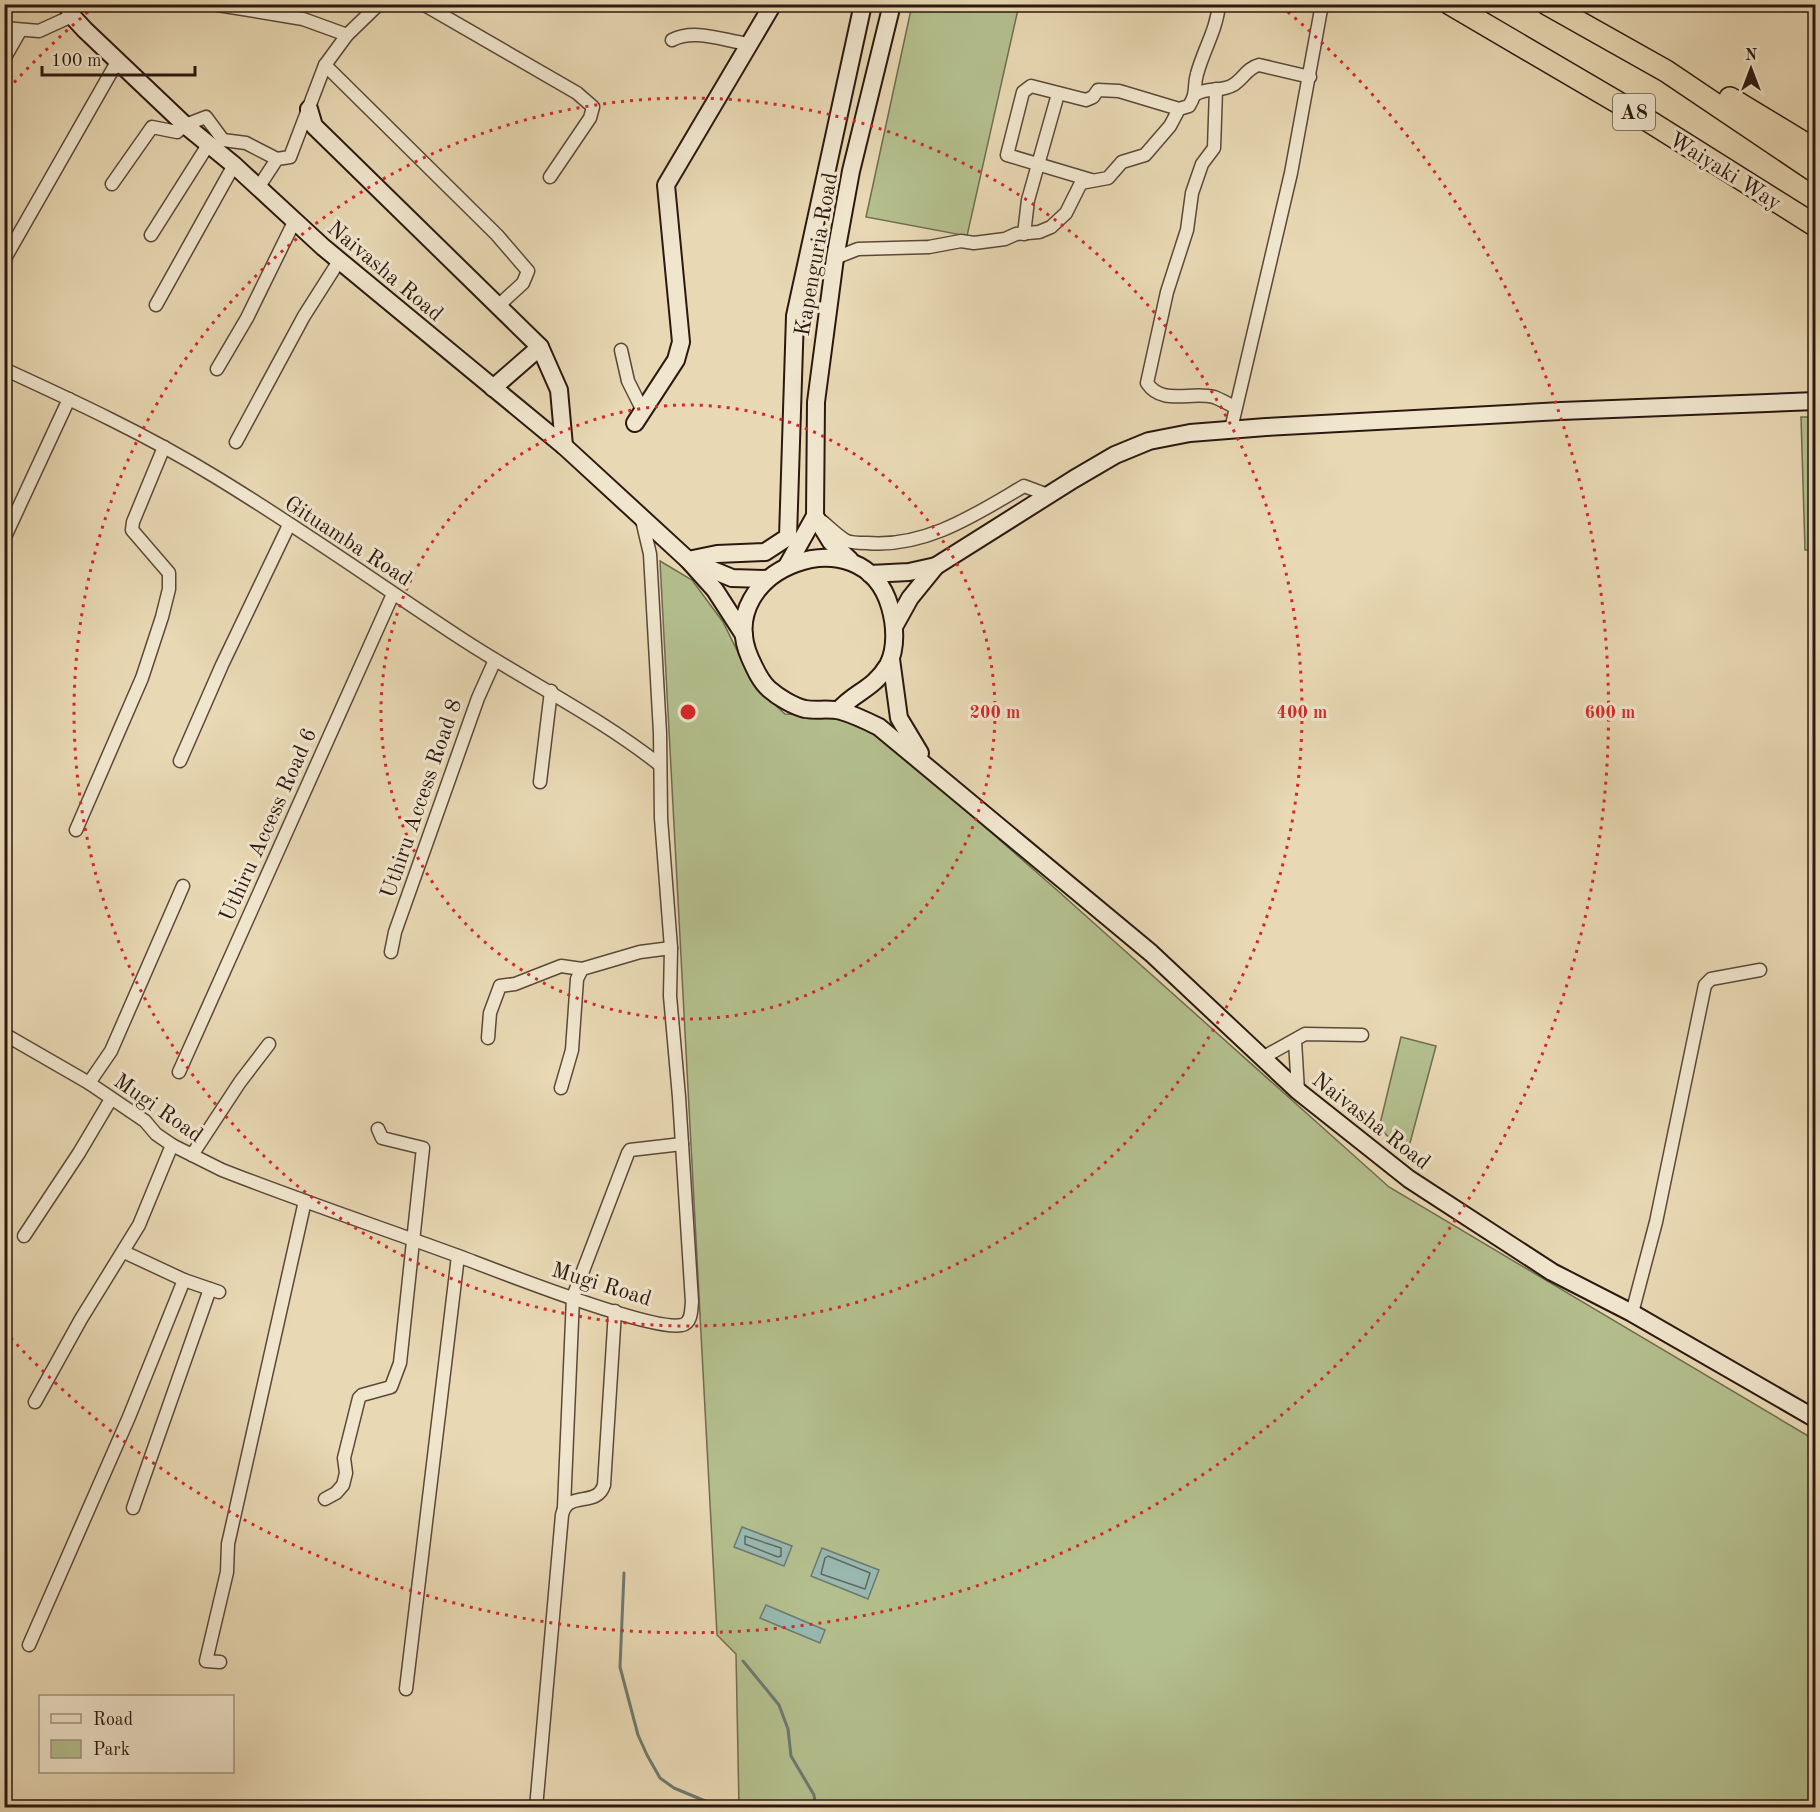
<svg xmlns="http://www.w3.org/2000/svg" width="1820" height="1812" font-family="'Old Standard TT',serif">
<style>
.green{fill:#b4bf8e;stroke:#706c4f;stroke-width:1.5}
.water{fill:#98b9b1;stroke:#6d7971;stroke-width:1.5}
.lines{fill:none;stroke-linecap:round;stroke-linejoin:round}
.shore{stroke:#626860;stroke-width:1.5}
.stream{stroke:#6d7971;stroke-width:3}
.street-casing{stroke:#5b4839;stroke-width:15}
.secondary-casing{stroke:#2c1810;stroke-width:20}
.highway-casing{stroke:#2c1810;stroke-width:24}
.street{stroke:#f0e6ce;stroke-width:12}
.secondary{stroke:#f0e6ce;stroke-width:16}
.highway{stroke:#e8d8b3;stroke-width:21}
.ring{fill:none;stroke:#d62828;stroke-width:3;stroke-dasharray:3 6}
.labels{text-anchor:middle;stroke-width:6;stroke-linejoin:round;paint-order:stroke}
.shield{fill:#f0e6ce;stroke:#675649;stroke-width:1.5}
.shield-label{font-size:21px;font-weight:bold;fill:#2c1810}
.street-label{font-size:22px;fill:#2c1810;stroke:#f0e6ce}
.centre{fill:#d62828;stroke:#f0e6ce;stroke-width:3}
.ring-label{font-size:18px;text-anchor:middle;font-weight:bold;fill:#d62828;stroke:#f0e6ce;stroke-width:6;stroke-linejoin:round;paint-order:stroke}
</style>
<rect width="100%" height="100%" fill="#e8d8b3"/>
<filter id="stains"><feTurbulence type="fractalNoise" baseFrequency=".00333" numOctaves="4"/><feColorMatrix values="0 0 0 0 .2 0 0 0 0 .09 0 0 0 0 .02 0 0 0 .5 -.17"/></filter>
<radialGradient id="worn" r=".72"><stop offset=".6" stop-color="#630" stop-opacity="0"/><stop offset="1" stop-color="#630" stop-opacity=".3"/></radialGradient>
<g class="green">
<path d="M912,5H1019L967,236L866,217Z"/>
<path d="M1801,417H1815V550H1805Z"/>
<path d="M660,561L692,580L723,622L755,687L785,714L827,716L850,720L880,735L1058,891L1389,1187L1815,1440V1807H739L736,1654L717,1635Z"/>
<path d="M1401,1037L1436,1046L1407,1154L1379,1128Z"/>
</g>
<g class="water">
<path d="M742,1527L792,1546L784,1566L734,1547Z"/>
<path d="M822,1548L879,1570L868,1599L811,1576Z"/>
<path d="M766,1605L825,1630L820,1643L760,1618Z"/>
</g>
<g class="lines">
<g class="shore">
<path d="M745,1536L781,1548V1556L778,1557L745,1544Z"/>
<path d="M828,1556L870,1573L865,1589L821,1574L825,1558Z"/>
</g>
<g class="stream">
<path d="M624,1573L620,1667L638,1735L647,1755L660,1778L674,1788L710,1803L734,1808"/>
<path d="M743,1661L779,1705L788,1729L791,1756L814,1795L816,1808"/>
</g>
<g class="street-casing">
<g id="street">
<path d="M423,4L577,93L593,107L590,118L550,177"/>
<path d="M218,5L303,19L347,35"/>
<path d="M4,28L39,31L72,16"/>
<path d="M672,40C695,28 724,41 749,44"/>
<path d="M4,59L20,31"/>
<path d="M325,65L497,235L528,271L523,283L497,307"/>
<path d="M1216,89L1214,148L1202,164L1192,193L1187,230L1167,292L1147,383C1162,406 1191,391 1214,397C1220,399 1228,404 1235,407"/>
<path d="M1196,94C1208,87 1222,92 1233,85C1243,79 1247,68 1259,65L1310,77"/>
<path d="M1091,180L1007,155L1023,92L1031,86L1086,100L1093,97L1098,90L1119,91L1179,109"/>
<path d="M112,184L152,127L177,132L185,125L206,117L223,140L246,143L277,159"/>
<path d="M258,188L277,159L290,157L325,65L347,35L379,4"/>
<path d="M1024,234L1028,200L1058,94"/>
<path d="M151,235L208,145"/>
<path d="M835,258L858,249L929,247L961,241L974,243L1005,239L1016,234L1039,232L1051,227L1066,213L1081,183L1108,178L1122,162L1145,155L1170,126L1179,109L1189,106C1198,91 1193,88 1197,74C1203,51 1217,29 1219,4"/>
<path d="M4,260L117,62"/>
<path d="M156,305L234,165"/>
<path d="M621,350L628,381L643,411"/>
<path d="M4,369C76,402 147,435 214,476C300,528 381,586 465,641C530,683 599,717 660,765"/>
<path d="M217,369L247,318L294,222"/>
<path d="M1231,429L1291,173L1322,4"/>
<path d="M236,442L304,316L339,261"/>
<path d="M823,522C830,528 837,535 845,540C850,543 860,543 867,543C926,548 976,514 1024,486L1048,495"/>
<path d="M4,539L69,399"/>
<path d="M180,761L222,665L289,525"/>
<path d="M540,782L551,691"/>
<path d="M76,830L142,678L162,617L169,589V573L132,530L133,522L164,447"/>
<path d="M391,952L395,932L478,698L495,660"/>
<path d="M4,1034L89,1083L145,1121L156,1134L172,1145L222,1170C301,1201 382,1228 461,1257C498,1271 652,1332 682,1325C692,1323 691,1310 692,1302L679,1097L670,996L671,948L661,818L660,733L650,554L642,520"/>
<path d="M488,1038L490,1013L500,986L515,984L561,966L582,969L640,952L671,948"/>
<path d="M1295,1041L1298,1091"/>
<path d="M1262,1058L1305,1034L1362,1035"/>
<path d="M179,1072L393,594"/>
<path d="M89,1083L111,1051L183,886"/>
<path d="M561,1088L572,1050L577,979L582,969"/>
<path d="M192,1155L240,1082L269,1044"/>
<path d="M24,1236L79,1153L111,1099"/>
<path d="M124,1252L184,1280L219,1292"/>
<path d="M1632,1313L1656,1222L1705,985L1711,979L1760,970"/>
<path d="M35,1402L81,1319L139,1225L172,1145"/>
<path d="M325,1499L336,1493L343,1485L346,1473L344,1458L359,1398L362,1395L391,1387L400,1363L423,1148L382,1138L378,1129"/>
<path d="M564,1507L573,1297L628,1153L630,1150L682,1144"/>
<path d="M133,1508L210,1289"/>
<path d="M29,1645L129,1417L184,1280"/>
<path d="M220,1662L206,1661L227,1572L228,1544L305,1201"/>
<path d="M406,1689L458,1256"/>
<path d="M536,1808L562,1515C567,1490 597,1508 604,1485L615,1311"/>
</g>
</g>
<g class="secondary-casing">
<g id="secondary">
<path d="M67,4L72,16L85,30L185,125L234,165L323,247L564,446L688,560L715,590L744,635"/>
<path d="M309,109L314,126L540,347L559,390L564,446"/>
<path d="M493,388L540,347"/>
<path d="M635,423L676,360L681,342L666,185L773,4"/>
<path d="M815,516L831,542L850,560"/>
<path d="M688,560L717,554L765,552L788,537L795,316L863,4"/>
<path d="M691,561L732,578L767,579"/>
<path d="M787,566L815,516L816,402L835,258L851,171L892,4"/>
<path d="M870,574L909,572L936,566"/>
<path d="M895,625L910,598L936,566L1074,479L1115,455L1149,441L1190,433L1266,427L1561,411L1816,401"/>
<path d="M891,659L899,718L920,753"/>
<path d="M839,710C854,692 873,690 888,665C897,648 895,624 890,607C863,512 711,569 750,658C755,669 760,681 769,689C778,697 793,706 805,709C817,711 829,708 841,711C855,715 867,721 879,727L1151,953L1298,1091L1409,1179L1552,1272L1632,1313L1816,1419"/>
</g>
</g>
<g class="highway-casing">
<g id="highway">
<path d="M1450,4L1636,113L1816,226"/>
<path d="M1547,4L1666,71L1816,172"/>
<path d="M1730,98L1816,150"/>
</g>
</g>
<use href="#street" class="street"/>
<use href="#secondary" class="secondary"/>
<use href="#highway" class="highway"/>
</g>
<g class="ring">
<circle cx="688" cy="712" r="307"/>
<circle cx="688" cy="712" r="614"/>
<path d="M8 89A922 922 0 0 1 95 6M1281 6A922 922 0 1 1 8 1335"/>
</g>
<g class="labels">
<rect class="shield" x="1613" y="94" width="42" height="36" rx="4.5"/>
<g class="shield-label">
<text x="1634" y="119">A8</text>
</g>
<g class="street-label">
<text transform="translate(1726 170) rotate(32)" y="8">Waiyaki Way</text>
<text transform="translate(815 254) rotate(-80)" y="8">Kapenguria Road</text>
<text transform="translate(386 270) rotate(40)" y="8">Naivasha Road</text>
<text transform="translate(349 540) rotate(33)" y="8">Gituamba Road</text>
<text transform="translate(420 798) rotate(-71)" y="8">Uthiru Access Road 8</text>
<text transform="translate(267 824) rotate(-66)" y="8">Uthiru Access Road 6</text>
<text transform="translate(159 1107) rotate(35)" y="8">Mugi Road</text>
<text transform="translate(1372 1120) rotate(38)" y="8">Naivasha Road</text>
<text transform="translate(602 1283) rotate(17)" y="8">Mugi Road</text>
</g>
</g>
<circle cx="688" cy="712" r="9" class="centre"/>
<g class="ring-label">
<text x="995" y="718">200 m</text>
<text x="1302" y="718">400 m</text>
<text x="1610" y="718">600 m</text>
</g>
<rect width="1820" height="1812" fill="none" stroke="#e8d8b3" stroke-width="24"/>
<rect x="6" y="6" width="1808" height="1800" fill="none" stroke="#2c1810" stroke-width="3"/>
<rect x="12" y="12" width="1796" height="1788" fill="none" stroke="#2c1810" stroke-width="1.5"/>
<rect x="39" y="1695" width="195" height="78" fill="#f0e6ce" stroke="#a29482" stroke-width="1.5"/>
<rect x="51" y="1714" width="30" height="9" fill="#f0e6ce" stroke="#a29482" stroke-width="1.5"/>
<text x="93" y="1725" font-size="18" fill="#2c1810">Road</text>
<rect x="51" y="1740" width="30" height="18" fill="#b4bf8e" stroke="#a29482" stroke-width="1.5"/>
<text x="93" y="1755" font-size="18" fill="#2c1810">Park</text>
<g transform="translate(1751 69)" stroke="#f0e6ce" stroke-width="4.5" paint-order="stroke">
<path d="M0-4.5L10 22L0 15L-10 22Z" fill="#2c1810"/>
<text y="-9" font-size="16" font-weight="bold" text-anchor="middle" fill="#2c1810">N</text>
</g>
<path d="M42 66v9h153v-9" fill="none" stroke="#2c1810" stroke-width="3"/>
<text x="51" y="66" font-size="18" fill="#2c1810" stroke="#f0e6ce" stroke-width="4.5" paint-order="stroke">100 m</text>
<rect width="100%" height="100%" filter="url(#stains)"/>
<rect width="100%" height="100%" fill="url(#worn)"/>
</svg>
